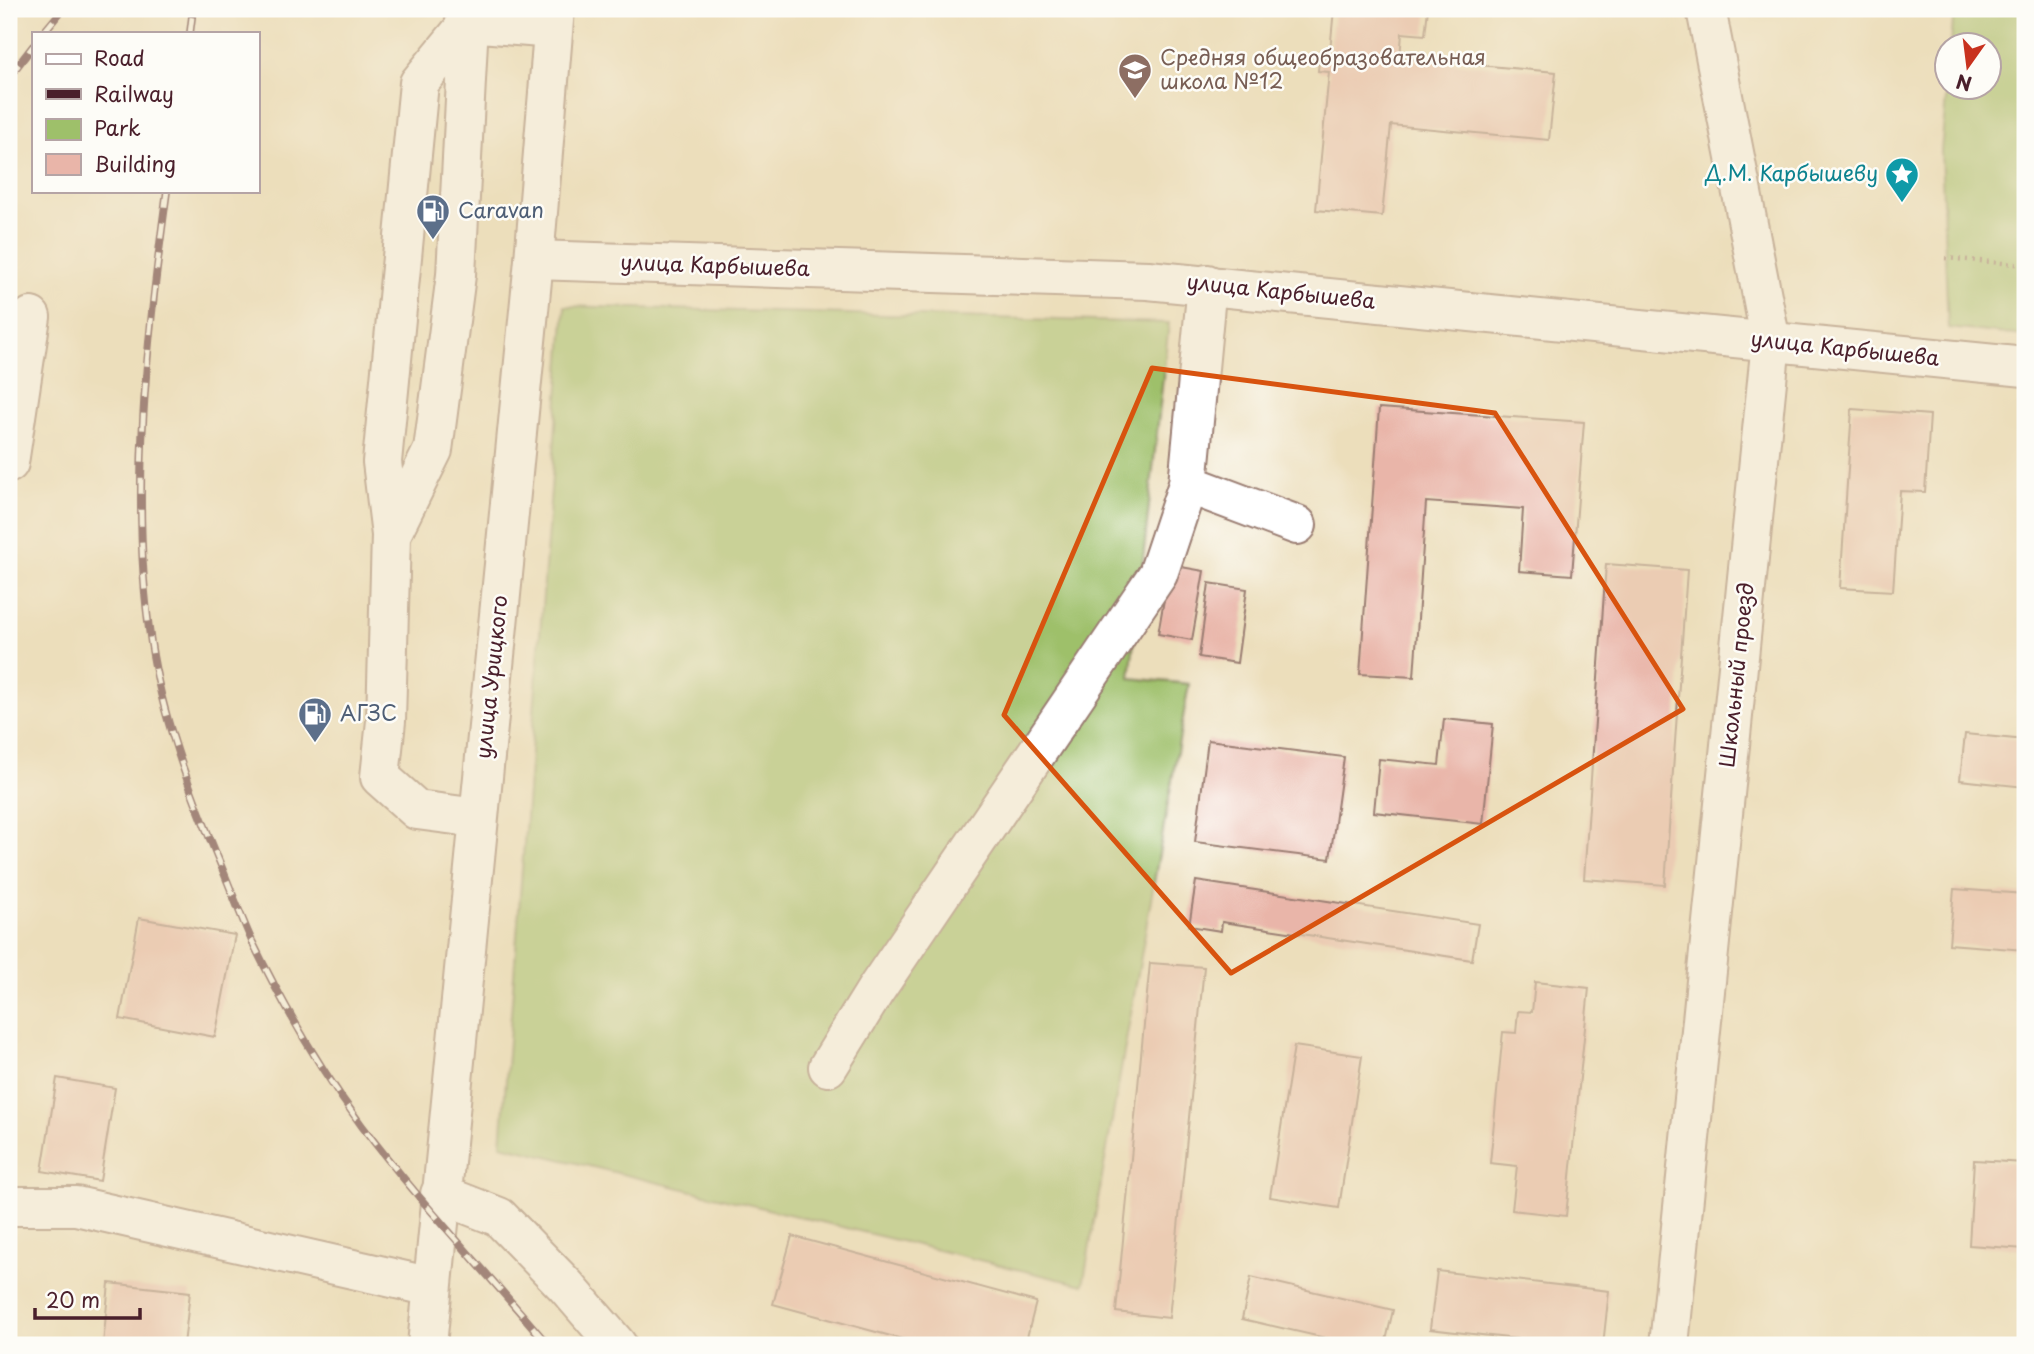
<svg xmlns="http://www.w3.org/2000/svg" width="2034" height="1354" font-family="'Playpen Sans',sans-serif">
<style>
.green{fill:#9ec06a;stroke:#74704a;stroke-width:2}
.building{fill:#e9b5a9}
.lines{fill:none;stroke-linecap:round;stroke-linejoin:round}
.minor-casing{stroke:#9b7e73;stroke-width:42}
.path{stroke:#9b7e73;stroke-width:4.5;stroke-dasharray:2 5;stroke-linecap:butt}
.minor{stroke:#fff;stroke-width:38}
.rail-casing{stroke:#4a1f2b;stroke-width:8}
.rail{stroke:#fdfcf7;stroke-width:5;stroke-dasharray:16;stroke-linecap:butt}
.marked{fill:none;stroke:#d8530f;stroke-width:5;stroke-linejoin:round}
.labels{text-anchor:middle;stroke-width:5;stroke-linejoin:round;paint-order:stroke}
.education-label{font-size:21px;fill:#785e54;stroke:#fdfcf7;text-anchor:start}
.culture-label{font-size:21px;fill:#0d838f;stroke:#fdfcf7;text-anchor:end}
.service-label{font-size:21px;fill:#4e5e75;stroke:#fdfcf7;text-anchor:start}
.street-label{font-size:21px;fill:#4a1f2b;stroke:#fdfcf7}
</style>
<rect width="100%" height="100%" fill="#fdfcf7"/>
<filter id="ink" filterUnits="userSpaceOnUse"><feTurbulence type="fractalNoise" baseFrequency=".0143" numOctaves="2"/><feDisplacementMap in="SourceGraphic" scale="14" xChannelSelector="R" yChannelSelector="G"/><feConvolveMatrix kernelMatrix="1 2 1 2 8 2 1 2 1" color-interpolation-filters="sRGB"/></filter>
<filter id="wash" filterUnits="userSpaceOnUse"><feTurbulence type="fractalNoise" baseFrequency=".00686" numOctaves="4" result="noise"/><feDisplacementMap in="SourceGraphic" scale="28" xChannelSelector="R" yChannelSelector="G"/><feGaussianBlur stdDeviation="1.57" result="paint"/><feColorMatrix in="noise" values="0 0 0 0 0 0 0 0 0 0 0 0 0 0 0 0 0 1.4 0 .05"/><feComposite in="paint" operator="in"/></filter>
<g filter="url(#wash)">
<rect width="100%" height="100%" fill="#ecdebb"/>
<g class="green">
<path d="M1954,9H2025V336L1948,328L1941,151L1947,88H1988V46L1951,45Z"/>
<path d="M565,306L1169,323L1130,678L1189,684L1083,1285L501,1145Z"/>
</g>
<g id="blocks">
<g class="building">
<path d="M1334,9H1428L1425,35L1402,33L1400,58L1556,72L1549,140L1391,125L1382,216L1316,210L1329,72L1318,71L1320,50L1330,51Z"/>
<path d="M1379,408L1584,422L1572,575L1519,571L1523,509L1426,502L1414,677L1360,674Z"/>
<path d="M1852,409L1930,415L1925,492L1900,491L1893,591L1840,588Z"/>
<path d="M1606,564L1687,570L1665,885L1584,879Z"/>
<path d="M1170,565L1204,571L1192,640L1158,634Z"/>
<path d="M1209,583L1247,589L1237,663L1199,657Z"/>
<path d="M1444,719L1493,724L1483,824L1374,812L1379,759L1439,765Z"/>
<path d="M1965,734L2025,740V787L1960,780Z"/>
<path d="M1208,740L1344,757L1330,859L1195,842Z"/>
<path d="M1196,881L1478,924L1472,960L1222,922L1221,931L1189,926Z"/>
<path d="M1954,889L2025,894V950L1949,944Z"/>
<path d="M139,918L235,935L215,1037L120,1019Z"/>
<path d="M1150,963L1204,967L1169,1318L1116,1312Z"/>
<path d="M1535,982L1589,988L1566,1216L1512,1210L1517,1166L1490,1163L1503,1032L1516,1033L1518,1011L1532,1012Z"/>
<path d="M1294,1046L1362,1056L1339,1208L1270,1197Z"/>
<path d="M57,1078L115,1088L100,1181L42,1171Z"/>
<path d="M1974,1160L2025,1163V1249L1969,1245Z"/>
<path d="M792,1236L1036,1302L1025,1345H924L773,1304Z"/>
<path d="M1437,1271L1609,1291L1603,1345H1568L1430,1329Z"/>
<path d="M1251,1277L1393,1310L1385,1345H1356L1242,1319Z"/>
<path d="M109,1283L190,1292L184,1345H103Z"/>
</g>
</g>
</g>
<g filter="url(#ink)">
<use href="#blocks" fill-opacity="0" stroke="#9b7e73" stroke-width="2"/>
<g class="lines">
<g class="minor-casing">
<g id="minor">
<path d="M534,260L1148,280L2025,367"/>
<path d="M9,463L31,317"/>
<path d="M1188,484L1297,525"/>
<path d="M391,535L433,450L456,275L469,22L465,16"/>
<path d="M478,818L417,810L380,777L386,721L391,535L382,462L419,83L469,22L553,29"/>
<path d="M828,1067L875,991L1158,574L1188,484L1207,284"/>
<path d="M440,1194L499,1217L566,1286L617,1345"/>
<path d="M9,1206H76L432,1287"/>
<path d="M427,1345L534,260L555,9"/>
<path d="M1669,1345L1771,342L1706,9"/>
</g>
</g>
<path class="path" d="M1945,258L2025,265"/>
<use href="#minor" class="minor"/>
<g class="rail-casing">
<g id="rail">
<path d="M43,33L63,9"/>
<path d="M190,33L193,9"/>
<path d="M9,77L33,46"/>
<path d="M167,191C147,336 129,498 151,643C162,717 189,788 217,856C229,884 239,912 251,939C282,1003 319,1068 362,1126C420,1203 487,1272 548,1345"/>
</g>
</g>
<use href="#rail" class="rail"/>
</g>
</g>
<path d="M0 0H2034V1354H0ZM1152,368L1495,413L1683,709L1231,973L1004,715Z" fill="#ecdebb" fill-opacity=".55" fill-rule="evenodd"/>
<path class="marked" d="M1152,368L1495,413L1683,709L1231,973L1004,715Z"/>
<defs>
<g id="school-pin" transform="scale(1.75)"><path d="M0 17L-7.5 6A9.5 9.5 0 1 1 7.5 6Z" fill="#8d6e63" stroke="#fdfcf7"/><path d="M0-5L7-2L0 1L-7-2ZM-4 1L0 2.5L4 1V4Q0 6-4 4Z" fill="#fff"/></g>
<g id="sight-pin" transform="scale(1.75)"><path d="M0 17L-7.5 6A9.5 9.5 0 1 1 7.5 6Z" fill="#0f9aa8" stroke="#fdfcf7"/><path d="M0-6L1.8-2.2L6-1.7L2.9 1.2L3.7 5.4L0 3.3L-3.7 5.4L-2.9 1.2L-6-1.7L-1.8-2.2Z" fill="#fff"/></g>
<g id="fuel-pin" transform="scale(1.75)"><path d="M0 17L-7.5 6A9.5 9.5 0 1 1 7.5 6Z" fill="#5c6f8a" stroke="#fdfcf7"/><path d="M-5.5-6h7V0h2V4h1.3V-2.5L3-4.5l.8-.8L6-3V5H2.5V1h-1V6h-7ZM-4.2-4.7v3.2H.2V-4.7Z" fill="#fff"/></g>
</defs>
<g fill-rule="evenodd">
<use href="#school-pin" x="1135" y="70"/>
<use href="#sight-pin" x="1902" y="174"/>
<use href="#fuel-pin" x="433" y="211"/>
<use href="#fuel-pin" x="315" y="714"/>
</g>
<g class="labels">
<g class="education-label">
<text x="1160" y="65">Средняя общеобразовательная<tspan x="1160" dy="24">школа №12</tspan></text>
</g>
<g class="culture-label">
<text x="1878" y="181">Д.М. Карбышеву</text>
</g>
<g class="service-label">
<text x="458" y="218">Caravan</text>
<text x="340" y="721">АГЗС</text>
</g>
<g class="street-label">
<text transform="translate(715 266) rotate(2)" y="7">улица Карбышева</text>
<text transform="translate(1281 292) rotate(6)" y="7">улица Карбышева</text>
<text transform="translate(1845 349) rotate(6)" y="7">улица Карбышева</text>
<text transform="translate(1737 675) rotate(-84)" y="7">Школьный проезд</text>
<text transform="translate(492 677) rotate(-84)" y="7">улица Урицкого</text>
</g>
</g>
<rect width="2034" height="1354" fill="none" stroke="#fdfcf7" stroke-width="35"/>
<rect x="32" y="32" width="228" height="161" fill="#fdfcf7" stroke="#b5a4a5" stroke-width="2"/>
<rect x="46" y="54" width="35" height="10" fill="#ffffff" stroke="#b5a4a5" stroke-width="2"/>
<text x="94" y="66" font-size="21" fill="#4a1f2b">Road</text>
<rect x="46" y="89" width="35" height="10" fill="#4a1f2b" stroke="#b5a4a5" stroke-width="2"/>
<text x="94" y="102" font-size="21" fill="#4a1f2b">Railway</text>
<rect x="46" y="119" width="35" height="21" fill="#9ec06a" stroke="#b5a4a5" stroke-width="2"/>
<text x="94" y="136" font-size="21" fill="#4a1f2b">Park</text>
<rect x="46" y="154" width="35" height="21" fill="#e9b5a9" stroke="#b5a4a5" stroke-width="2"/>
<text x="94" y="172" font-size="21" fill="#4a1f2b">Building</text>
<g transform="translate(1968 66) rotate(194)"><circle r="33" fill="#fdfcf7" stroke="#b5a4a5" stroke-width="2"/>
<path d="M0-5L12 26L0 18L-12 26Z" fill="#c8321e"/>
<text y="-10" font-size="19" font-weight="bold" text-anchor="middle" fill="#4a1f2b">N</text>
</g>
<path d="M35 1308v10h105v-10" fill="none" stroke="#4a1f2b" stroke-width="3.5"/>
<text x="46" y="1308" font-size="21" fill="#4a1f2b" stroke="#fdfcf7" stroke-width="5" paint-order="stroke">20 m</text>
</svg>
